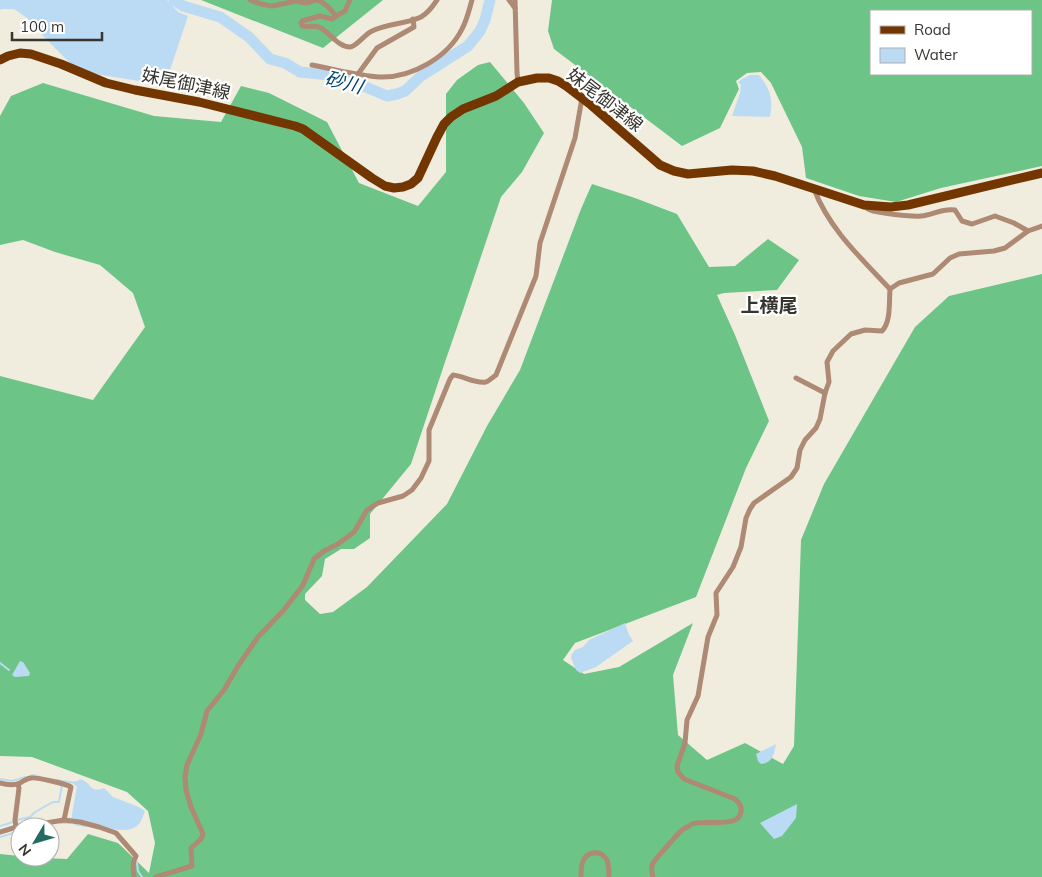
<svg xmlns="http://www.w3.org/2000/svg" width="1042" height="877" font-family="Mulish,'Noto Sans JP',sans-serif">
<style>
.forest{fill:#6dc487;fill-rule:evenodd}
.water{fill:#bbdaf4}
.lines{fill:none;stroke-linecap:round;stroke-linejoin:round}
.stream{stroke:#bbdaf4;stroke-width:2}
.river{stroke:#bbdaf4;stroke-width:11}
.street{stroke:#ae8973;stroke-width:5}
.primary{stroke:#733600;stroke-width:9}
.labels{text-anchor:middle;stroke-width:4.5;stroke-linejoin:round;paint-order:stroke}
.street-label{font-size:18px;fill:#36342f;stroke:#fff}
.water-label{font-size:19px;font-style:italic;fill:#03456e;stroke:#fff}
.neighbourhood-label{font-size:19px;font-weight:bold;fill:#36342f;stroke:#fff}
</style>
<rect width="100%" height="100%" fill="#f0edde"/>
<g class="forest">
<path d="M201,0H383L323,48Z"/>
<path d="M552,0H1042V166L941,188L896,202L859,196L806,178L802,147L771,83L761,72L747,73L736,81L739,89L720,128L682,146L554,49L548,31ZM871,11H1031V74H871Z"/>
<path d="M490,62L524,103L544,133L522,172L501,197L463,310L446,359L411,464L370,514V538L354,549H341L325,559L322,576L305,594V600L320,614L333,612L367,587L447,504L487,426L520,370L581,209L592,184L635,198L677,214L709,267L735,266L768,239L799,260L777,290L724,293L717,295L735,335L769,421L746,468L696,597L575,643L563,660L584,674L619,667L693,623L673,675L678,735L707,760L745,743L783,764L794,746L801,540L824,484L915,327L949,296L1042,274V877H0V854L20,856V857L67,859L88,834L118,843L149,873L155,843L148,811L127,792L32,757L0,756V376L93,400L145,327L133,293L100,265L55,252L23,240L0,245V116L11,96L43,83L154,116L221,122L241,86L269,93L327,122L359,183L418,206L446,172V94L457,80L478,65Z"/>
</g>
<g class="water">
<path d="M0,0H167L178,12L188,16L165,85L95,74L72,65L47,40L27,18L14,9H2L0,10Z"/>
<path d="M750,75H759C771,90 773,99 770,117L732,116L740,93L741,85L738,82L742,79Z"/>
<path d="M625,623L629,635L633,641L596,667L580,673L576,670L571,658L572,654L575,650L583,647L589,640Z"/>
<path d="M20,661L23,662L30,673L29,676L15,677L12,675Z"/>
<path d="M776,744C774,754 773,763 761,764L758,761L756,754Z"/>
<path d="M80,779C92,782 89,794 104,788L113,797L139,807L145,811C143,815 142,822 138,825C125,837 98,824 83,821C79,820 75,820 71,820L77,786L74,785L75,781H78Z"/>
<path d="M797,804L796,818L782,836L774,839L760,823Z"/>
</g>
<g class="lines">
<g class="stream">
<path d="M0,663L9,670"/>
<path d="M30,776L33,775L40,777"/>
<path d="M0,779L12,781L25,777"/>
<path d="M56,780L76,783"/>
<path d="M17,820L30,817L35,812L53,802H59L62,785"/>
<path d="M60,823H70"/>
<path d="M75,824L85,826"/>
<path d="M0,826L13,822"/>
<path d="M45,827L50,825"/>
<path d="M0,837L20,831"/>
<path d="M136,861L137,863L138,871L142,877"/>
</g>
<path class="river" d="M174,0L183,6L220,17L249,37L270,59L285,63L300,72L330,75L347,79L387,96L397,94L405,91L421,76L468,46L480,31L485,20L490,0"/>
<g class="street">
<path d="M250,0L261,4L272,6L296,1L306,3L316,0"/>
<path d="M317,0C326,3 330,9 336,16L332,19L320,16L302,21L301,23L302,26C308,28 315,24 321,28C330,33 338,47 350,47C356,47 365,34 372,31C388,23 407,24 421,17C428,13 433,6 437,0"/>
<path d="M509,0L515,8"/>
<path d="M515,0L517,73L518,82"/>
<path d="M336,16L345,11L350,0"/>
<path d="M312,65C334,69 359,76 380,77C412,78 448,57 462,29C467,20 469,10 472,0"/>
<path d="M358,74L377,48L414,27L413,19"/>
<path d="M864,205C866,207 867,209 870,210C877,213 912,217 921,216C933,215 942,208 955,210L962,221L972,224L995,216L1014,223L1028,231"/>
<path d="M890,289L899,283L933,274L950,258L959,254L994,251L1005,248L1028,231L1042,226"/>
<path d="M796,378L825,393"/>
<path d="M0,783C7,785 13,786 20,783C24,781 27,778 31,778C36,777 67,784 71,787L64,820"/>
<path d="M16,827L15,820L19,788L18,784"/>
<path d="M38,827L46,823L64,820L80,822L99,827L116,833L136,856C132,863 133,869 134,877"/>
<path d="M0,832L23,825L33,827"/>
<path d="M156,877L192,866L191,848L201,839L203,834L191,807L186,790L185,777L187,765L201,734L207,711L224,690L238,666L258,637L283,611L303,585L314,559L324,551L338,544L354,532L367,510L378,503L403,496L412,490L421,478L429,461V430L450,379L453,375C464,376 475,384 486,382C489,381 493,377 496,375L536,276L540,243L575,138L582,98"/>
<path d="M581,877C581,873 581,868 582,864C585,852 600,848 607,860C609,866 609,871 609,877"/>
<path d="M653,877C652,873 651,869 652,865C654,860 677,835 682,830C685,828 689,826 692,824C705,819 739,829 741,812C742,806 739,803 735,799L684,779L678,772L677,766L685,743L687,720L698,696L708,637L717,615L716,593L733,567L741,547L746,518L750,509L754,503L791,477L797,468L800,450L805,440L816,428L820,419L825,393L829,382L827,362L833,351L851,334L865,330L882,331C891,322 889,302 890,289C862,259 829,229 814,189"/>
</g>
<path class="primary" d="M0,60L8,56L20,53L31,54L61,64L106,83L135,90L199,102L295,126L303,129L372,178L385,186L394,188L403,187L411,184L418,178L437,137L444,124L451,117L463,109L496,96L518,82L537,78H549L558,81L566,86L591,105L660,165L674,171L688,174L732,170L753,171L775,176L864,205L891,207L908,205L1042,173"/>
</g>
<g class="labels">
<g class="street-label">
<text transform="translate(186 84) rotate(12)" y="6">妹尾御津線</text>
<text transform="translate(605 100) rotate(38)" y="6">妹尾御津線</text>
</g>
<g class="water-label">
<text transform="translate(344 82) rotate(15)" y="7">砂川</text>
</g>
<g class="neighbourhood-label">
<text x="769" y="312">上横尾</text>
</g>
</g>
<rect x="870" y="10" width="162" height="65" fill="#ffffff" stroke="#afaeac"/>
<rect x="880" y="26" width="25" height="8" fill="#733600" stroke="#afaeac"/>
<text x="914" y="35" font-size="15" fill="#36342f">Road</text>
<rect x="880" y="48" width="25" height="15" fill="#bbdaf4" stroke="#afaeac"/>
<text x="914" y="60" font-size="15" fill="#36342f">Water</text>
<g transform="translate(35 842) rotate(232)"><circle r="24" fill="#ffffff" stroke="#afaeac"/>
<path d="M0-4L9 19L0 12L-9 19Z" fill="#246c63"/>
<text y="-8" font-size="14" font-weight="bold" text-anchor="middle" fill="#36342f">N</text>
</g>
<path d="M12 32v8h90v-8" fill="none" stroke="#36342f" stroke-width="2.5"/>
<text x="20" y="32" font-size="15" fill="#36342f" stroke="#ffffff" stroke-width="4" paint-order="stroke">100 m</text>
</svg>
